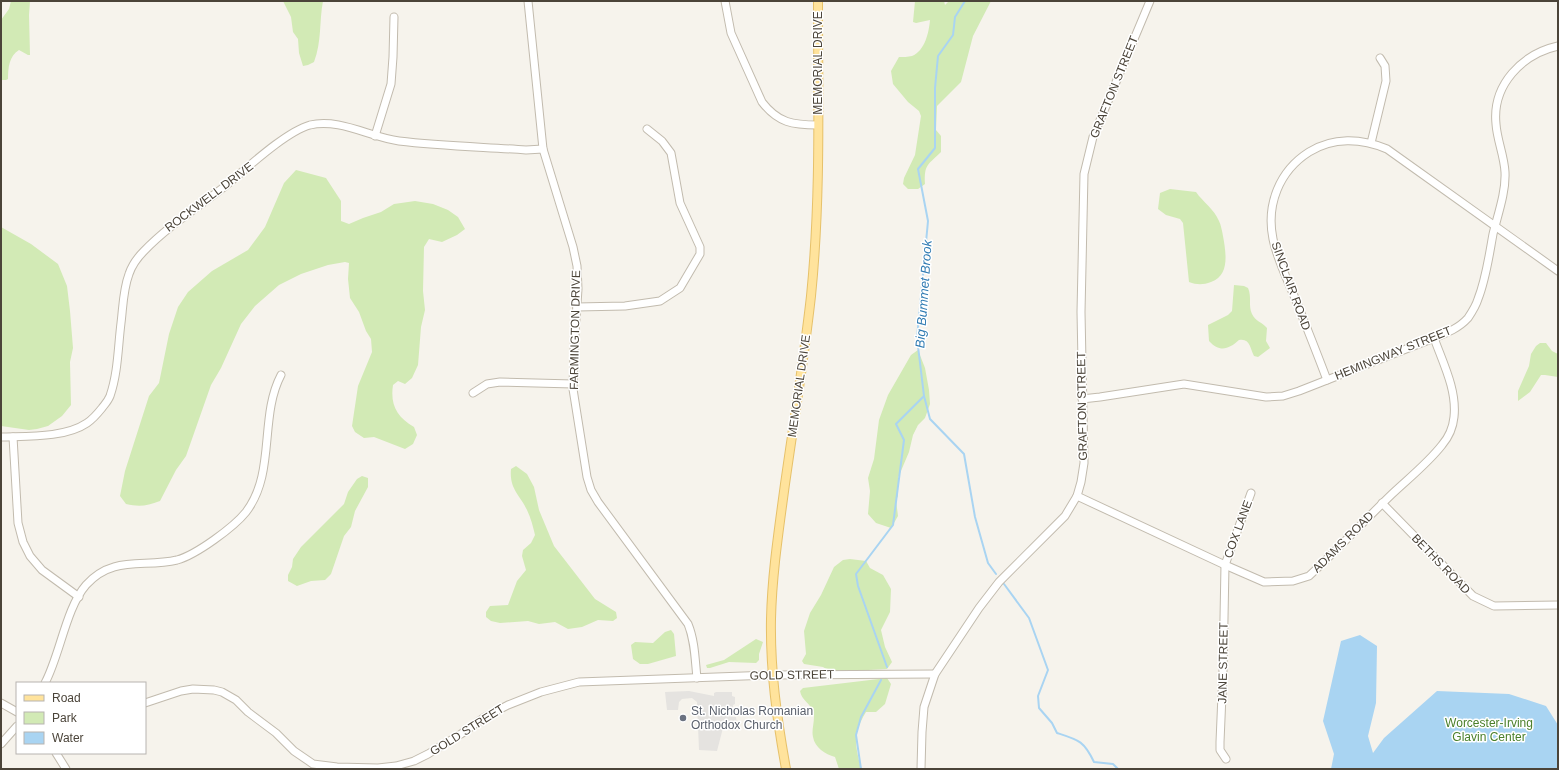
<svg xmlns="http://www.w3.org/2000/svg" width="1559" height="770" font-family="Arial,sans-serif">
<style>
.green{fill:#d2eab5}
.parking{fill:#e5e3e0}
.water{fill:#a9d4f2}
.lines{fill:none;stroke-linecap:round;stroke-linejoin:round}
.stream{stroke:#a9d4f2;stroke-width:2}
.minor-casing{stroke:#c2bbae;stroke-width:9}
.major-casing{stroke:#e6c16a;stroke-width:10}
.minor{stroke:#fff;stroke-width:7}
.major{stroke:#ffe39c;stroke-width:8}
.worship-dot{fill:#6b7280;stroke:#fff;stroke-width:1.5}
.labels{text-anchor:middle;stroke-width:3;stroke-linejoin:round;paint-order:stroke}
.street-label{font-size:12px;fill:#4b4439;stroke:#fff}
.worship-label{font-size:12px;fill:#5b616d;stroke:#fff;text-anchor:start}
.park-label{font-size:12px;fill:#4a7f2a;stroke:#fff}
.water-label{font-size:13px;font-style:italic;fill:#2e7ab2;stroke:#fff}
</style>
<rect width="100%" height="100%" fill="#f6f3ec"/>
<g class="green">
<path d="M11,1H30L29,15L30,55H28L19,50C9,56 8,68 8,79L6,80H2L1,75V20L9,9Z"/>
<path d="M283,1H323C319,22 322,41 314,62L308,65L303,66L299,53L298,39L293,32L291,17Z"/>
<path d="M915,1H944L945,5L949,1H991L973,36L961,82L937,106L936,130L941,136V152C928,165 924,164 925,184L918,189H908L903,184L904,178L915,155L921,116L919,111L908,102L893,84L891,71L899,57C903,57 908,57 912,56C925,51 929,32 930,20L916,23L913,22Z"/>
<path d="M296,170L326,178L341,201V221L349,224L363,218L381,212L394,204L415,201L433,204L448,210L458,217L465,229L457,235L442,242L429,239L424,247L423,291L425,310L421,327L418,365L412,378L405,384L398,381L393,385C390,405 397,417 414,427L417,435L413,444L405,449L374,437L364,438L355,432L352,426L358,386L372,352L371,339L366,331L359,312L350,298L348,279L349,263L345,262L328,265L301,274L279,285L255,306L241,324L221,368L211,385L186,456L176,470L160,501C147,506 139,507 126,504L120,496L125,471L149,396L159,383L169,334L178,307L188,292L212,271L248,250L265,227L284,183Z"/>
<path d="M1170,189L1196,192C1203,202 1214,209 1219,221C1221,225 1222,231 1223,236C1226,253 1230,275 1211,282C1203,285 1197,285 1189,282L1183,223L1180,219L1166,215L1158,209L1160,193Z"/>
<path d="M1,227L31,244L58,264L67,286L70,311L73,348L70,362L71,405L62,416L48,426L37,429L29,430L1,426Z"/>
<path d="M1234,285L1244,286L1248,288C1252,297 1248,306 1252,314C1255,321 1262,322 1267,328L1266,341L1270,348L1258,357L1254,356C1250,348 1250,338 1239,340C1229,349 1220,353 1209,341L1208,325L1228,315L1232,311Z"/>
<path d="M1540,343H1546L1552,351L1558,354V377L1545,375H1541L1530,392L1518,401V391L1529,366L1531,354L1536,346Z"/>
<path d="M918,350L925,368L929,390L930,404L925,418L918,425L913,435L909,452L898,478V496L896,500L898,516L891,528L876,523L868,514L870,491L868,478L874,459L879,420L888,395L911,355Z"/>
<path d="M516,466L527,474L534,487L539,510L554,546L595,599L616,612L617,618L613,621L598,620L582,627L568,629L555,622L539,624L528,621L500,623L491,621L486,617V612L490,606L508,605L517,581L526,570L522,556L523,550L531,543L535,535C533,527 531,518 527,510C520,495 509,489 511,469Z"/>
<path d="M362,476L368,478V487L355,511L351,527L344,536L331,574L325,580L311,581L297,586L288,581V575L292,567L293,559L301,547L344,504L348,492L357,479Z"/>
<path d="M850,559L866,561L870,568L883,575L891,589L890,612L881,630L885,647L892,662L887,669L831,672L823,667L804,664L802,661L806,654L804,631L810,613L821,595L834,567L843,560Z"/>
<path d="M671,630L674,634L676,656L648,664H640L633,659L631,645L635,642L653,643L665,632Z"/>
<path d="M756,639L763,642L759,654V660L756,663L729,662L710,668H707L706,665L724,660Z"/>
<path d="M887,678L891,684L885,704L876,712H866C852,735 855,744 861,769H839L835,757C825,754 815,748 813,737C811,729 816,719 813,711C810,703 802,701 800,691L803,688Z"/>
</g>
<path class="parking" d="M689,691L714,696V693L716,692H732V696L735,697V704L733,705V717H736L737,724H724L717,751L699,750L697,702L692,698L682,699L679,702L678,710H667L665,692Z"/>
<path class="water" d="M1360,635L1377,646L1376,703L1368,736L1373,753L1384,738L1437,691L1509,694L1546,706L1558,725V769H1331L1334,754L1323,721L1341,641Z"/>
<g class="lines">
<g class="stream">
<path d="M924,396L930,419L964,454L975,517L988,563L996,574"/>
<path d="M1004,584L1029,618L1048,670L1038,696L1039,708L1052,723L1057,733C1079,740 1084,741 1094,762L1113,764L1118,769"/>
<path d="M887,667L858,586L856,574L893,525L904,440L896,424L924,396L917,338L928,221L918,169L935,148V88L938,56L953,35L955,17L965,1"/>
<path d="M861,769L856,735L861,717L881,680"/>
</g>
<g class="minor-casing">
<g id="minor">
<path d="M528,1L543,149L573,247L577,266L578,289L574,349L573,389L587,477L591,490L598,502L688,624C695,641 695,660 697,678"/>
<path d="M725,1L731,33L762,102C778,123 793,125 818,125"/>
<path d="M375,136L391,84L393,57L394,17"/>
<path d="M1371,143L1386,81L1385,66L1380,58"/>
<path d="M577,307L625,306L660,301L680,288L700,254V247L680,203L671,153L662,141L647,129"/>
<path d="M1327,380C1317,353 1306,326 1295,298C1287,279 1277,259 1273,239C1266,205 1279,171 1309,152C1333,137 1361,138 1387,149L1558,271"/>
<path d="M473,393L487,384L500,382L573,384"/>
<path d="M1082,399L1100,397L1184,384L1266,397L1283,396L1299,391L1434,338C1447,333 1459,328 1468,318C1472,312 1476,306 1478,299C1486,279 1489,256 1493,234C1498,214 1506,192 1505,172C1504,155 1497,140 1496,124C1492,85 1522,54 1558,46"/>
<path d="M1,437C27,436 65,438 87,423C93,419 98,413 102,408C105,404 108,401 110,396C118,373 118,347 121,323C123,307 123,290 129,274C132,265 137,258 144,251C168,226 197,208 224,187C245,170 285,132 310,125C339,118 370,137 399,141C441,146 484,147 526,150L543,149"/>
<path d="M13,437L18,523L23,542L30,556L42,570L79,597"/>
<path d="M1077,496L1225,565L1264,582L1293,581L1309,576C1338,549 1364,521 1392,494C1409,478 1428,463 1442,445C1448,438 1453,427 1454,417C1457,390 1443,363 1434,338"/>
<path d="M1382,503L1473,596L1494,606L1558,605"/>
<path d="M45,683C60,655 66,608 86,585C113,555 143,568 177,560C196,555 234,527 246,512C276,473 259,417 281,375"/>
<path d="M1,703L17,712"/>
<path d="M145,703L181,691L193,689L214,690L222,692L236,700L248,712L276,733L294,751L313,764L337,767L378,768L396,766L414,761L428,754L461,734L485,717L508,705L541,692L579,682L772,675L935,674"/>
<path d="M1,744L17,726"/>
<path d="M56,753L66,769"/>
<path d="M1226,759L1220,750V742L1223,671L1225,565L1251,493"/>
<path d="M921,769L922,732L924,707L935,674L979,608L999,582L1065,516L1077,496L1081,482L1084,463L1081,312L1084,174L1093,137L1150,1"/>
</g>
</g>
<g class="major-casing">
<path id="major" d="M786,769C777,719 770,670 771,619C772,574 779,529 785,484C794,421 804,359 811,296C821,198 818,99 818,1"/>
</g>
<use href="#minor" class="minor"/>
<use href="#major" class="major"/>
</g>
<circle class="worship-dot" cx="683" cy="718" r="4"/>
<g class="labels">
<g class="street-label">
<text transform="translate(818 63) rotate(-90)" y="4">MEMORIAL DRIVE</text>
<text transform="translate(1114 87) rotate(-68)" y="4">GRAFTON STREET</text>
<text transform="translate(209 197) rotate(-37)" y="4">ROCKWELL DRIVE</text>
<text transform="translate(1291 286) rotate(70)" y="4">SINCLAIR ROAD</text>
<text transform="translate(575 330) rotate(-89)" y="4">FARMINGTON DRIVE</text>
<text transform="translate(1393 353) rotate(-22)" y="4">HEMINGWAY STREET</text>
<text transform="translate(799 386) rotate(-82)" y="4">MEMORIAL DRIVE</text>
<text transform="translate(1082 406) rotate(-91)" y="4">GRAFTON STREET</text>
<text transform="translate(1238 529) rotate(-70)" y="4">COX LANE</text>
<text transform="translate(1343 542) rotate(-45)" y="4">ADAMS ROAD</text>
<text transform="translate(1441 564) rotate(46)" y="4">BETHS ROAD</text>
<text transform="translate(1223 663) rotate(-89)" y="4">JANE STREET</text>
<text transform="translate(792 675) rotate(-1)" y="4">GOLD STREET</text>
<text transform="translate(467 730) rotate(-32)" y="4">GOLD STREET</text>
</g>
<g class="worship-label">
<text x="691" y="715">St. Nicholas Romanian<tspan x="691" dy="14">Orthodox Church</tspan></text>
</g>
<g class="park-label">
<text x="1489" y="727">Worcester-Irving<tspan x="1489" dy="14">Glavin Center</tspan></text>
</g>
<g class="water-label">
<text transform="translate(923 294) rotate(-86)" y="5">Big Bummet Brook</text>
</g>
</g>
<rect width="1559" height="770" fill="none" stroke="#4b4439" stroke-width="4"/>
<rect x="16" y="682" width="130" height="72" fill="#ffffff" stroke="#b7b4b0"/>
<rect x="24" y="695" width="20" height="6" fill="#ffe39c" stroke="#b7b4b0"/>
<text x="52" y="702" font-size="12" fill="#4b4439">Road</text>
<rect x="24" y="712" width="20" height="12" fill="#d2eab5" stroke="#b7b4b0"/>
<text x="52" y="722" font-size="12" fill="#4b4439">Park</text>
<rect x="24" y="732" width="20" height="12" fill="#a9d4f2" stroke="#b7b4b0"/>
<text x="52" y="742" font-size="12" fill="#4b4439">Water</text>
</svg>
